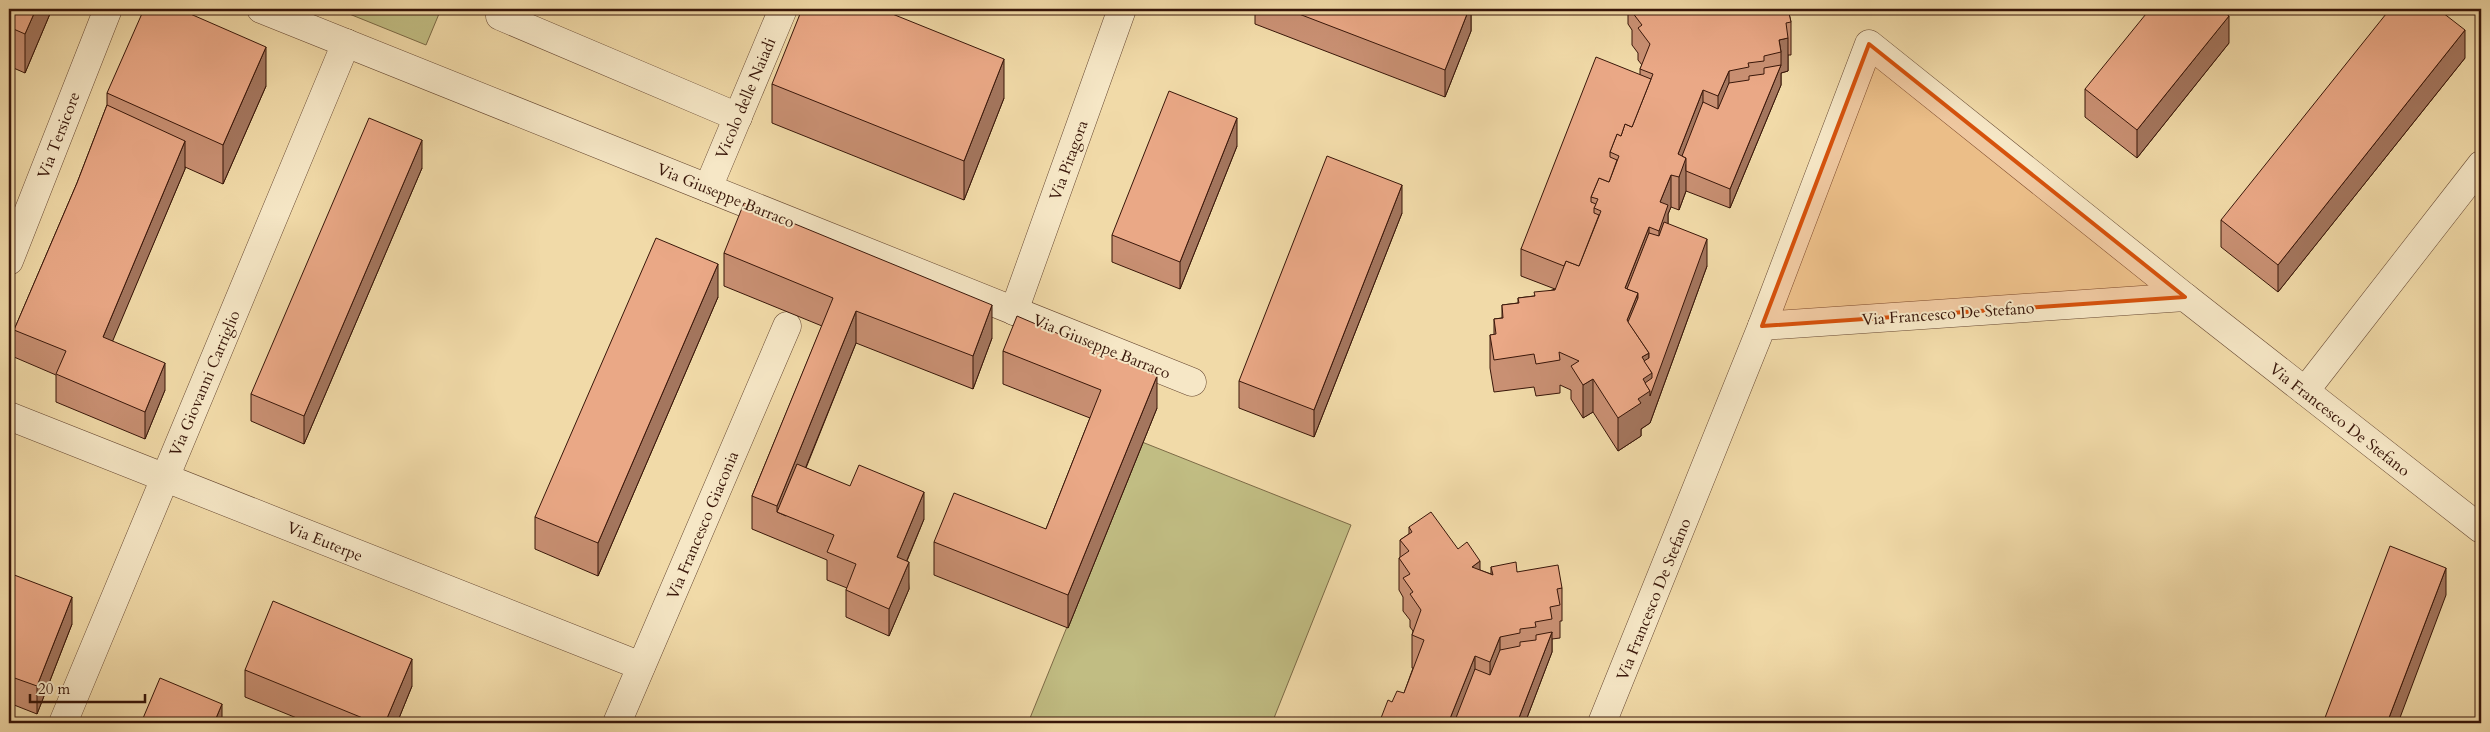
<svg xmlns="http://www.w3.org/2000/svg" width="2490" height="732" font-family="Cardo,serif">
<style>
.green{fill:#c1bd83;stroke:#7c6a46}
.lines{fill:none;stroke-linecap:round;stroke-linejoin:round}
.minor-casing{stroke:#664731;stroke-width:29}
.minor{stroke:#f6e7c6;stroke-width:28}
.wall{fill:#c99073;stroke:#381609}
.shaded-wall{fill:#a4765e;stroke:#381609}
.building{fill:#eaa886;stroke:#381609}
.marked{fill:#d6520c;fill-opacity:0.2;stroke:#d6520c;stroke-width:4;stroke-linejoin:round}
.labels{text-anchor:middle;stroke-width:4;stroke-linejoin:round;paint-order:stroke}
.street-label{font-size:16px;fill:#381609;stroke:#f6e7c6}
</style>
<rect width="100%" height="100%" fill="#f1daa8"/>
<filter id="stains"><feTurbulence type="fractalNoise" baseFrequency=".004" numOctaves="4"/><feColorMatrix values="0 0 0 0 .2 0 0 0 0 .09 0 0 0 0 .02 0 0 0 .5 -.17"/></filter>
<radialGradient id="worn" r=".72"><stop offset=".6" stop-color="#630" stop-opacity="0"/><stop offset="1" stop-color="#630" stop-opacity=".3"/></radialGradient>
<g class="green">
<path d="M337,9H441L426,45Z"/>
<path d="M1142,442L1351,525L1272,723H1028Z"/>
</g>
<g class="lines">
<g class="minor-casing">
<g id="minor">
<path d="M261,9L1192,382"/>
<path d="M503,9L500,16L738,117"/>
<path d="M708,188L783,9"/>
<path d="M9,261L108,9"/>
<path d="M1014,311L1122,9"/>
<path d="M1762,326L1869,44L2185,297"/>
<path d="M2305,391L2481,165"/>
<path d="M9,416L641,666"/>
<path d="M63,723L346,43"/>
<path d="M617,723L787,326"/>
<path d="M1602,723L1762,326L2185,297L2481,529"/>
</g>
</g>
<use href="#minor" class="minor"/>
</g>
<g class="wall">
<path d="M9,9H52L25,73L9,66Z"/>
<path d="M1255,9H1471V31L1445,97L1255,24Z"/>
<path d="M1628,9H1788L1791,22V55H1788V71L1781,73V85L1730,208L1686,191L1679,210L1671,207L1668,214V224L1707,266L1650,423L1641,429V436L1618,451L1593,412L1583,418L1571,399V390L1560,385V393L1536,396L1534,387L1494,392L1490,368V335H1494V319L1502,318V305L1518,303V298L1534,296L1555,289L1521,276V249L1640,75V69L1642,65L1638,60V53L1632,45V30L1628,24Z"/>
<path d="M2229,43L2137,158L2085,117V89Z"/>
<path d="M2465,58L2278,292L2221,247V220Z"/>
<path d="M772,84L1004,98L964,200L772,123Z"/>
<path d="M266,86L223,184L185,167V169L112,341L165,390L145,439L56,402V375L14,357V330L77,183L107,105V93Z"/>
<path d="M1237,146L1180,289L1112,262V235Z"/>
<path d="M422,168L304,444L251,421V394Z"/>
<path d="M1402,213L1314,437L1239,408V381Z"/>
<path d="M724,253L992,338L973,389L856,343L806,468L924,519L907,561L909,589L889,636L846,617V590L847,588L827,580V560L752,529V496L822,326L724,286Z"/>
<path d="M718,297L598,576L535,549V517Z"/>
<path d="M1003,351L1157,408L1068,628L934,575V542L1046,529L1090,418L1003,384Z"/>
<path d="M1409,527L1458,549L1480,570L1491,574V567L1517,572L1562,588V621H1560V638L1552,639V652L1525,723H1381V718L1392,702L1404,693L1413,668H1412V635L1413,631L1410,627V620L1403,611V597L1399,590V558L1400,557V540L1409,534Z"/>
<path d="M9,573L72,624L37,714L9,703Z"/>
<path d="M245,670L412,686L397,723H309L245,697Z"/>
</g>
<g class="shaded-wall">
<path d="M36,9H52L25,73V34Z"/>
<path d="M1469,9H1471V31L1445,97V70Z"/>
<path d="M2229,16V43L2137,158V130Z"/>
<path d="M2465,30V58L2278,292V265Z"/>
<path d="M1788,38V71L1781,73V85L1730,208V189L1781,65V52L1779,40Z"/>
<path d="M266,47V86L223,184V145Z"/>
<path d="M1004,59V98L964,200V161Z"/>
<path d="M1729,71V103L1718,129V96Z"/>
<path d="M1703,90V122L1686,165V191L1679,210V177L1678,154Z"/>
<path d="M1237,118V146L1180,289V262Z"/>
<path d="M422,140V168L304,444V416Z"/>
<path d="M185,141V169L103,364V337Z"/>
<path d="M1671,175V207L1668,214V238L1659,263V231L1660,202Z"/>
<path d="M1402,185V213L1314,437V410Z"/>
<path d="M1649,227V260L1635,297L1625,288Z"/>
<path d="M1707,239V266L1650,423L1641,429V436L1618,451V418L1638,399L1643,379Z"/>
<path d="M718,264V297L598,576V543Z"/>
<path d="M1638,293V325L1634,336L1627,320Z"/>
<path d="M992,305V338L973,389V356Z"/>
<path d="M856,311V343L786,516L777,512V506Z"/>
<path d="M1649,353V373L1642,357Z"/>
<path d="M165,363V390L145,439V412Z"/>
<path d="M1157,376V408L1068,628V595Z"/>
<path d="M1593,379V412L1583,418V385Z"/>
<path d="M924,492V519L897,584V557Z"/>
<path d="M1480,561V594L1472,567Z"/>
<path d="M909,562V589L889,636V609Z"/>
<path d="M2446,568V595L2398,723H2387Z"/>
<path d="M72,597V624L37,714V686Z"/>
<path d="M1552,632V652L1525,723H1517Z"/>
<path d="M1500,637V669L1490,695V662Z"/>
<path d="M1475,656V689L1461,723H1449V721Z"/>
<path d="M412,659V686L397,723H385Z"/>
<path d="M222,704V723H214Z"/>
</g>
<g class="building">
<path d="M9,9H36L25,34L9,27Z"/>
<path d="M144,9H179L266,47L223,145L107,93Z"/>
<path d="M802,9H880L1004,59L964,161L772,84Z"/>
<path d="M1286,9H1469L1445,70Z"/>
<path d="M1636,9H1788L1791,22L1786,23L1788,38L1779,40L1781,52L1764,56V61L1748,63L1749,67L1729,71L1718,96L1703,90L1678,154L1686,158L1679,177L1671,175L1660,202L1668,205L1659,231L1649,227L1625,288L1638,293L1627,320L1649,353L1642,357L1652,373L1643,379L1650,391L1638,399L1641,403L1618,418L1593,379L1583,385L1571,366L1579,361L1559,352L1560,360L1536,364L1534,354L1494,360L1490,335L1496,334L1494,319L1503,318L1502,305L1519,303L1518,298L1535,296L1534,292L1555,290L1566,261L1579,266L1601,211L1594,208L1598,199L1591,197L1599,178L1609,182L1619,156L1610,152L1617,134L1621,136L1625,124L1632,127L1653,74L1640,69L1650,44L1638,28L1642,25L1632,12Z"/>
<path d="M2150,9H2220L2229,16L2137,130L2085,89Z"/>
<path d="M2390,9H2438L2465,30L2278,265L2221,220Z"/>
<path d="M1596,57L1651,79L1632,127L1625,124L1621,136L1617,134L1610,152V157L1617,160L1609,182L1599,178L1591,197V202L1596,204L1594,208V213L1599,215L1579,266L1566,261L1564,266L1521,249Z"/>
<path d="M1781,65L1730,189L1686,171V158L1682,156L1703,102L1718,109L1729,83L1749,80V76L1764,74V68Z"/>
<path d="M1169,91L1237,118L1180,262L1112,235Z"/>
<path d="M107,105L185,141L103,337L165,363L145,412L56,374L66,351L14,330L77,183Z"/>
<path d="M369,118L422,140L304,416L251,394Z"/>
<path d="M1327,156L1402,185L1314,410L1239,381Z"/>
<path d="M744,203L992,305L973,356L856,311L777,506L752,496L833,298L724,253Z"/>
<path d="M1664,222L1707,239L1650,396V391L1645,383L1652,378V373L1644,361L1649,358V353L1628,322L1638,298V293L1627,289L1649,233L1659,236Z"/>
<path d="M656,238L718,264L598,543L535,517Z"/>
<path d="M1017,316L1157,376L1068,595L934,542L954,493L1046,529L1101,390L1003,351Z"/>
<path d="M797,464L850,486L859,465L924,492L897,557L909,562L889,609L846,590L856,564L827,552L834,535L777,512Z"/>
<path d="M1431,512L1458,549L1467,542L1480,561L1472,567L1493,575L1491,567L1516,562L1517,572L1558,565L1562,588L1557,589L1560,605L1550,607L1552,619L1535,622L1536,627L1520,629V633L1500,637L1490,662L1475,656L1449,721L1455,723H1390V722L1381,718L1388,700L1392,702L1397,691L1404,693L1424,640L1412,635L1421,610L1410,594L1413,592L1403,578L1410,574L1399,558L1409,551L1400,540L1412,532L1409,527Z"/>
<path d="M2390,546L2446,568L2387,723H2323Z"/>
<path d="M9,573L72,597L37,686L9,676Z"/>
<path d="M273,601L412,659L385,723H375L245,670Z"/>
<path d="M1552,632L1517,723H1454L1475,669L1490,675L1500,650L1520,646V642L1536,640V635Z"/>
<path d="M160,678L222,704L214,723H141Z"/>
</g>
<path class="marked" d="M1869,44L2185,297L1762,326Z"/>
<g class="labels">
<g class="street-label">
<text transform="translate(745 98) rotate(-67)" y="6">Vicolo delle Naiadi</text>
<text transform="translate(58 135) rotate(-69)" y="6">Via Tersicore</text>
<text transform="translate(1068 160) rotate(-70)" y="6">Via Pitagora</text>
<text transform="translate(726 195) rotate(22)" y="6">Via Giuseppe Barraco</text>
<text transform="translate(1948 313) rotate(-4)" y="6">Via Francesco De Stefano</text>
<text transform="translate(1102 346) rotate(22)" y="6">Via Giuseppe Barraco</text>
<text transform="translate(204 383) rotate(-67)" y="6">Via Giovanni Carriglio</text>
<text transform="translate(2340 419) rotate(38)" y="6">Via Francesco De Stefano</text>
<text transform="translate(702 525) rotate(-67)" y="6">Via Francesco Giaconia</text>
<text transform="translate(325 541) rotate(22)" y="6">Via Euterpe</text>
<text transform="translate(1653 599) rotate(-68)" y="6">Via Francesco De Stefano</text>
</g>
</g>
<rect width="2490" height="732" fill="none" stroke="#f1daa8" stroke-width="30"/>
<rect x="10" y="10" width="2470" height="712" fill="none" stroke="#381609" stroke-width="2.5"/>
<rect x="15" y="15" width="2460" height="702" fill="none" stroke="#381609"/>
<path d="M30 694v8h115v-8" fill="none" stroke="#381609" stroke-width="2.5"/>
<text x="38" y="694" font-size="15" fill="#381609" stroke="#f6e7c6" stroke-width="4" paint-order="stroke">20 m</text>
<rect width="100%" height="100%" filter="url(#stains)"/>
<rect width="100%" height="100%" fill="url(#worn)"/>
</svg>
